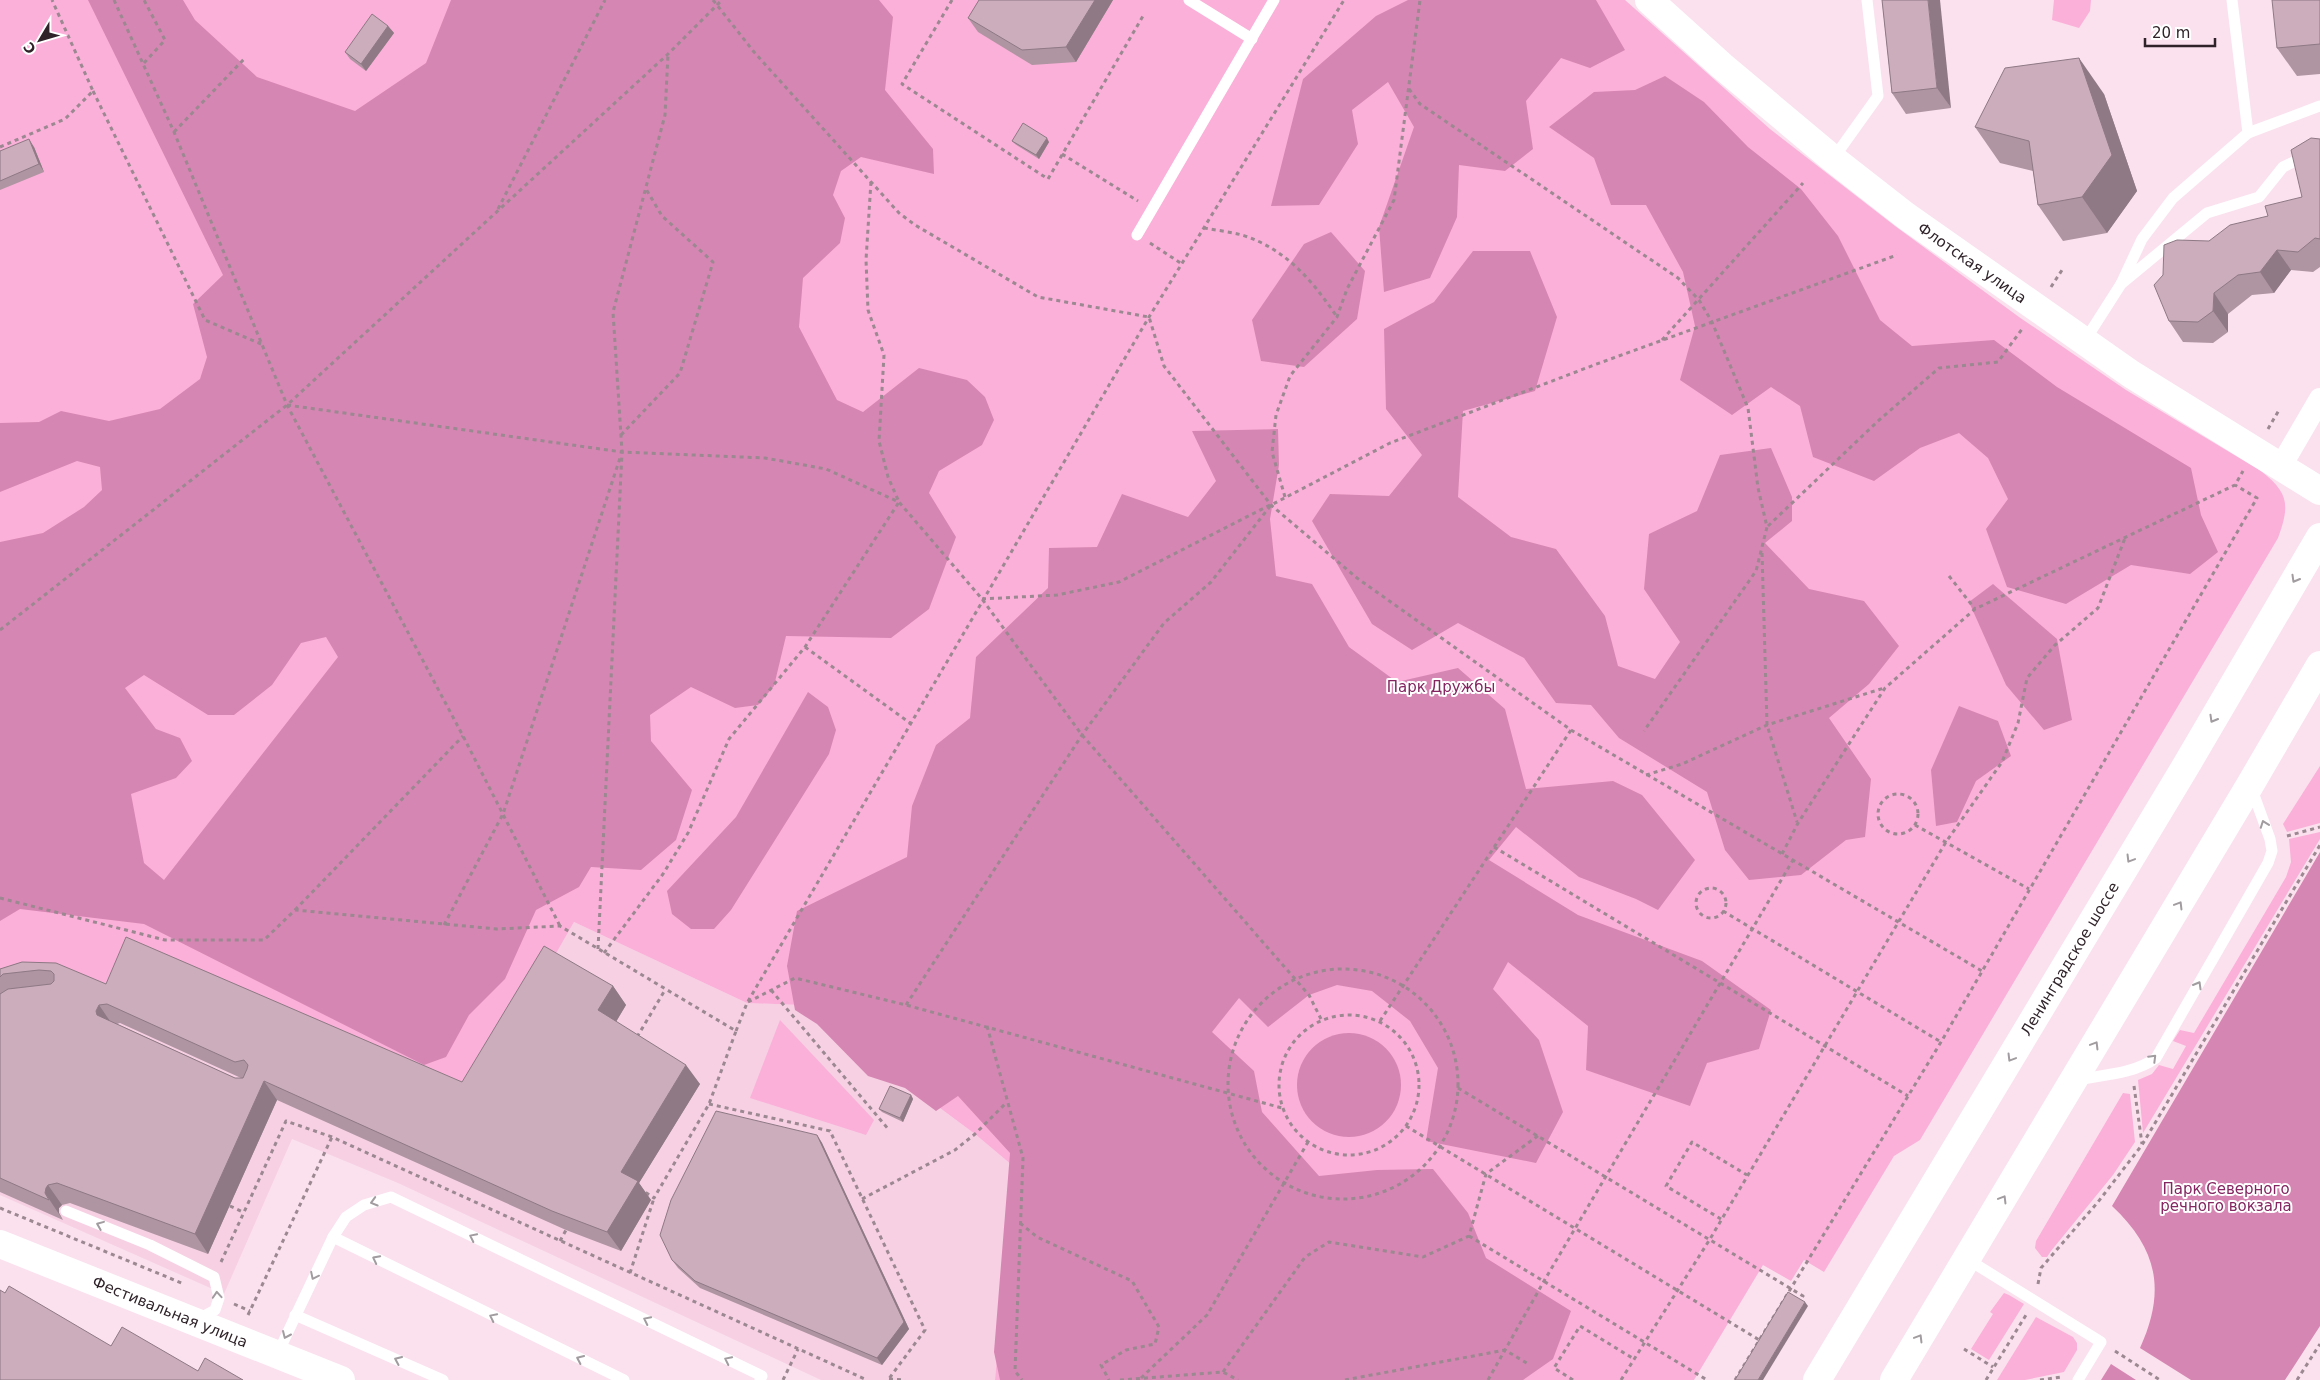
<svg xmlns="http://www.w3.org/2000/svg" width="2320" height="1380" font-family="'DejaVu Sans',sans-serif">
<style>
.built{fill:#f7d0e4}
.green{fill:#fbb0d9}
.forest{fill:#d686b2;fill-rule:evenodd}
.lines{fill:none;stroke-linecap:round;stroke-linejoin:round}
.path{stroke:#9b8891;stroke-width:3;stroke-dasharray:4 4;stroke-linecap:butt}
.service{stroke:#fff;stroke-width:11}
.minor{stroke:#fff;stroke-width:22}
.tertiary{stroke:#fff;stroke-width:28}
.primary{stroke:#fff;stroke-width:28}
.wall{fill:#af95a2;fill-rule:evenodd}
.shaded-wall{fill:#8e7984}
.building{fill:#cbadbc;stroke:#8e7984;fill-rule:evenodd}
.oneway{stroke:#a19c9f}
.labels{text-anchor:middle;stroke-width:4;stroke-linejoin:round;paint-order:stroke}
.street-label{font-size:15px;fill:#2f2329;stroke:#fff}
.park-label{font-size:15px;fill:#832661;stroke:#fff}
</style>
<rect width="100%" height="100%" fill="#fbe1ee"/>
<path class="built" d="M574,922L747,1003L801,1005L975,1134L1013,1166L995,1380H821L398,1183L292,1139L224,1294L0,1195V991L472,1098Z"/>
<g class="green">
<path d="M0,0H1625L1770,129L1895,226L2019,317L2126,390L2261,471C2289,493 2290,505 2278,538L1920,1140L1894,1156L1824,1272L1804,1260L1791,1281L1763,1265L1694,1380H995L1013,1166L975,1134L801,1005L747,1003L574,922L473,1098L119,998L0,991Z"/>
<path d="M2054,0H2091L2090,11L2079,28L2052,20Z"/>
<path d="M2320,766V823L2287,832L2283,824Z"/>
<path d="M2320,832V839L2143,1133L2138,1080L2152,1074L2159,1065L2173,1069L2186,1046L2173,1041L2180,1030L2194,1033L2286,877L2291,862L2289,839Z"/>
<path d="M780,1020L874,1120L866,1135L750,1098Z"/>
<path d="M2123,1093L2130,1094L2135,1142L2113,1175L2051,1251L2047,1257H2042L2035,1248L2036,1241Z"/>
<path d="M2004,1293L2009,1295L2024,1304L1989,1360L1971,1349L1993,1314L1990,1312Z"/>
<path d="M2036,1317L2073,1337L2077,1343V1350L2064,1372L2025,1380H1997Z"/>
</g>
<g class="forest">
<path d="M88,0H183L195,20L257,77L355,111L426,63L451,0H879L893,17L885,90L933,149L934,174L861,157L841,171L833,195L845,218L840,243L803,278L799,327L837,400L863,412L919,368L967,380L985,397L994,420L982,445L939,471L929,493L956,537L929,609L891,638L786,636L774,686L758,705L735,708L691,687L650,715L651,741L692,790L676,840L641,870L591,867L579,887L536,910L505,979L469,1015L446,1057L424,1065L144,924L20,909L0,921V542L43,533L84,507L102,490L100,467L77,461L0,492V423L39,422L61,411L109,421L160,409L200,379L207,357L193,304L223,275ZM326,637L338,657L164,880L144,863L131,794L176,778L192,761L180,738L156,729L125,688L144,675L208,715H234L272,685L301,643Z"/>
<path d="M1408,0H1596L1625,50L1590,68L1561,58L1526,101L1533,149L1505,171L1459,165L1457,217L1430,278L1384,292L1379,227L1414,127L1388,82L1352,110L1358,144L1319,205L1271,206L1303,79L1376,16Z"/>
<path d="M1665,76L1704,102L1748,147L1801,189L1838,236L1880,320L1912,346L1994,340L2057,387L2191,468L2201,515L2218,552L2190,574L2131,565L2066,604L2007,587L1986,529L2008,499L1988,458L1959,433L1920,448L1874,481L1813,457L1800,406L1771,387L1732,415L1680,380L1695,326L1683,272L1646,205H1611L1594,158L1549,127L1594,92L1635,90Z"/>
<path d="M1331,232L1365,271L1357,319L1304,367L1261,361L1252,320L1304,244Z"/>
<path d="M1473,251H1530L1557,317L1535,391L1463,411L1458,497L1511,537L1556,549L1605,616L1618,666L1655,679L1680,642L1644,589L1649,534L1697,511L1720,455L1771,448L1792,497V521L1765,543L1809,589L1864,601L1899,646L1869,684L1829,718L1871,779L1865,837L1846,840L1801,875L1749,880L1725,850L1707,792L1619,738L1591,705L1556,703L1524,658L1458,623L1412,650L1372,624L1312,521L1330,494L1389,496L1422,455L1386,409L1384,329L1434,302Z"/>
<path d="M1278,429L1279,465L1270,519L1276,576L1312,584L1349,647L1397,682L1458,668L1505,709L1526,789L1613,781L1642,795L1695,860L1658,910L1636,899L1579,877L1516,827L1489,860L1578,915L1702,961L1771,1010L1759,1049L1707,1063L1690,1106L1586,1070L1588,1026L1508,962L1493,989L1539,1040L1563,1112L1536,1163L1426,1141L1438,1068L1410,1021L1372,991L1337,985L1309,995L1268,1027L1239,998L1212,1032L1254,1071L1262,1112L1319,1176L1377,1170L1433,1169L1468,1213L1486,1258L1571,1311L1553,1359L1523,1380H1000L994,1352L1010,1153L958,1096L936,1111L905,1088L868,1076L817,1024L795,1010L787,966L797,911L907,857L912,806L936,745L970,718L976,657L1048,588L1049,548L1097,547L1122,494L1188,517L1216,481L1192,431Z"/>
<path d="M1993,584L2057,639L2072,720L2044,730L2006,685L1969,602Z"/>
<path d="M808,692L828,707L836,730L829,754L731,910L714,929H691L672,914L667,891L736,817Z"/>
<path d="M1959,706L1998,721L2011,756L1976,781L1957,822L1936,826L1931,770Z"/>
<path d="M2320,852V1326L2285,1380H2191L2140,1348C2166,1291 2158,1249 2112,1206Z"/>
<circle cx="1349" cy="1085" r="52"/>
<path d="M2111,1364L2136,1380H2101Z"/>
</g>
<g class="lines">
<g class="path">
<path d="M114,0L174,132L287,405L463,736L560,926"/>
<path d="M713,0L754,52L899,213L915,225L1038,297L1149,317L1164,366L1271,505L1357,578L1571,730L1982,971"/>
<path d="M952,0L902,84L1048,179L1143,16"/>
<path d="M144,63L165,40L144,0"/>
<path d="M1409,89L1420,104L1678,278L1699,300L1712,322L1748,408L1758,488L1767,527L1756,571L1644,731"/>
<path d="M93,91L205,320L261,344"/>
<path d="M174,132L246,57"/>
<path d="M0,147L65,119L93,91L52,0"/>
<path d="M1062,154L1138,201"/>
<path d="M498,209L605,0"/>
<path d="M1204,228C1216,230 1230,232 1242,235C1286,249 1312,280 1337,317"/>
<path d="M1150,243L1182,264"/>
<path d="M2051,287L2062,270"/>
<path d="M1662,340L1803,183"/>
<path d="M287,405L622,452L765,458L826,469L899,502L982,599L1082,735L1309,995L1321,1019"/>
<path d="M2268,429L2279,410"/>
<path d="M621,435L680,373L713,262L662,216L646,189"/>
<path d="M1285,497L1272,452L1276,415L1290,376L1337,317L1347,289L1394,200L1420,0"/>
<path d="M1768,526L1878,421L1939,368L1998,362L2022,329"/>
<path d="M1762,553L1767,725L1797,822"/>
<path d="M1949,576L1975,609"/>
<path d="M982,599L1057,595L1119,582L1270,505"/>
<path d="M0,630L287,405L668,54L722,0"/>
<path d="M805,647L910,723"/>
<path d="M1646,775L1682,764L1767,725L1884,688"/>
<circle cx="1898" cy="814" r="20"/>
<path d="M1915,825L2029,889"/>
<path d="M2287,836L2320,827"/>
<path d="M1494,847L1908,1096"/>
<path d="M1782,854L1798,823L1885,688L1975,609L2235,485L2243,471"/>
<circle cx="1711" cy="903" r="15"/>
<path d="M0,898L165,940H264L295,910L497,929L560,926L736,1031L709,1104L654,1198L642,1190"/>
<path d="M295,910L463,736"/>
<path d="M1723,911L1941,1042"/>
<path d="M444,925L503,814L620,458"/>
<path d="M598,949L622,452L613,312L665,115L668,54"/>
<path d="M604,953L663,874L688,833L729,739L805,647L899,502L888,477L879,441L884,355L868,310L866,260L871,181"/>
<circle cx="1343" cy="1084" r="115"/>
<path d="M771,990L889,1130"/>
<path d="M748,1002L795,978L906,1005L1282,1108"/>
<path d="M906,1005L1082,735L1164,623L1211,582L1271,505L1390,443L1594,365L1897,255"/>
<circle cx="1349" cy="1085" r="70"/>
<path d="M1380,1021L1571,730"/>
<path d="M987,1026L1023,1158L1015,1371L1022,1380"/>
<path d="M736,1031L747,1003L1149,317L1344,0"/>
<path d="M637,1037L665,990"/>
<path d="M2134,1086L2142,1144"/>
<path d="M1458,1088L1803,1296L1800,1301"/>
<path d="M709,1104L830,1131L925,1330L888,1380"/>
<path d="M1406,1126L1761,1341"/>
<path d="M862,1199L955,1150L975,1134L1007,1102"/>
<path d="M230,1206L243,1212"/>
<path d="M0,1208L184,1284"/>
<path d="M1721,1219L1666,1186L1692,1142L1747,1175"/>
<path d="M1020,1223L1037,1237L1132,1281L1159,1327L1155,1344L1126,1350L1101,1365L1109,1380"/>
<path d="M1469,1236L1707,1380"/>
<path d="M560,1241L566,1230"/>
<path d="M221,1262L286,1121L332,1137L867,1380"/>
<path d="M630,1273L654,1198"/>
<path d="M2038,1284L2041,1268L2098,1202L2142,1145L2320,845"/>
<path d="M234,1304L250,1311"/>
<path d="M248,1315L332,1137"/>
<path d="M1964,1349L1993,1367"/>
<path d="M2115,1351L2160,1380"/>
<path d="M1223,1372L1305,1257L1329,1242L1423,1257L1469,1236L1486,1174L1539,1135"/>
<path d="M1141,1378L1207,1315L1308,1142"/>
<path d="M889,1379L905,1380"/>
<path d="M783,1380L798,1349"/>
<path d="M1120,1380L1223,1372L1238,1380"/>
<path d="M1345,1380L1505,1350L1530,1365"/>
<path d="M1488,1380L1544,1281L1793,860"/>
<path d="M1573,1380L1554,1368L1580,1326L1634,1359"/>
<path d="M1621,1380L1710,1239L1946,842L2002,762L2018,723L2027,678L2054,646L2098,608L2125,538"/>
<path d="M1735,1380L1941,1042L2257,498L2235,485"/>
<path d="M1986,1380L2026,1315"/>
<path d="M2040,1380L2061,1377"/>
<path d="M2297,1380L2320,1344"/>
</g>
<g class="service">
<path d="M1189,0L1252,39"/>
<path d="M2248,133L2320,106"/>
<path d="M1833,159L1878,96L1867,0"/>
<path d="M1137,235L1274,0"/>
<path d="M2121,284L2142,239L2173,198L2248,133L2232,0"/>
<path d="M2084,342L2121,284L2207,213L2259,197L2283,167L2320,149"/>
<path d="M2076,1080C2102,1075 2134,1074 2156,1058L2268,863L2272,851L2270,839L2251,787"/>
<path d="M66,1211L150,1245L214,1277L219,1298L215,1310L204,1316H196"/>
<path d="M333,1237L624,1380"/>
<path d="M1967,1259L2101,1342L2078,1380"/>
<path d="M295,1315L443,1380"/>
<path d="M277,1355L333,1237L346,1217L364,1205L391,1197L762,1376L760,1380"/>
</g>
<path class="minor" d="M2281,466L2320,399"/>
<g class="tertiary">
<path d="M1649,0L1722,66L1833,159L1906,216L2131,374L2320,491"/>
<path d="M0,1244L341,1380"/>
</g>
<g class="primary">
<path d="M1817,1380L2187,764L2320,537"/>
<path d="M1894,1380L2250,785L2320,665"/>
</g>
</g>
<g class="wall">
<path d="M979,0H1113L1076,62L1032,65L978,32L968,18Z"/>
<path d="M1882,0L1951,108L1906,114L1892,93Z"/>
<path d="M2320,0V74L2297,76L2277,48Z"/>
<path d="M388,26L394,33L366,71L350,59L345,52Z"/>
<path d="M2104,94L2137,191L2107,233L2063,241L2038,205L2033,171L2000,163L1975,127Z"/>
<path d="M2320,139V267L2313,272L2291,270L2274,293L2252,295L2228,314V332L2213,343L2183,342L2169,321L2209,241L2268,216L2302,197Z"/>
<path d="M1012,141L1049,142L1039,159L1015,144Z"/>
<path d="M34,147L44,172L0,190V151Z"/>
<path d="M22,962L106,984L462,1082L613,986L626,1005L616,1022L700,1084L639,1183L651,1200L621,1251L566,1230L277,1100L208,1254L70,1203L62,1205L59,1208V1213L63,1220L0,1192V969ZM120,1023L241,1078H235L117,1024Z"/>
<path d="M911,1095L913,1099L903,1122L882,1112L879,1109Z"/>
<path d="M817,1135L822,1143L909,1329L882,1365L700,1288L678,1268L672,1260Z"/>
</g>
<g class="shaded-wall">
<path d="M1095,0H1113L1076,62L1066,47Z"/>
<path d="M1928,0H1940L1951,108L1937,88Z"/>
<path d="M388,26L394,33L366,71L361,64Z"/>
<path d="M2079,58L2104,94L2137,191L2107,233L2082,197Z"/>
<path d="M1047,138L1049,142L1039,159L1036,155Z"/>
<path d="M29,139L34,147L44,172L39,164Z"/>
<path d="M2277,250L2291,270L2274,293L2260,272Z"/>
<path d="M2214,293L2228,314V332L2213,311Z"/>
<path d="M613,986L626,1005L611,1030L598,1010Z"/>
<path d="M99,1005L112,1024L97,1015L96,1011Z"/>
<path d="M686,1065L700,1084L639,1183L651,1200L621,1251L607,1232L621,1172Z"/>
<path d="M264,1081L277,1100L208,1254L195,1234Z"/>
<path d="M911,1095L913,1099L903,1122L900,1118Z"/>
<path d="M817,1135L822,1143L909,1329L882,1365L877,1358Z"/>
<path d="M48,1185L62,1205L59,1208V1213L63,1220L45,1193L46,1188Z"/>
<path d="M1805,1302L1808,1306L1763,1380H1758Z"/>
</g>
<g class="building">
<path d="M979,0H1095L1066,47L1022,50L968,18Z"/>
<path d="M1882,0H1928L1937,88L1892,93Z"/>
<path d="M2272,0H2320V44L2277,48Z"/>
<path d="M372,14L388,26L361,64L345,52Z"/>
<path d="M2079,58L2112,155L2082,197L2038,205L2029,141L1975,127L2005,68Z"/>
<path d="M1023,123L1047,138L1036,155L1012,141Z"/>
<path d="M2311,138L2320,139V239L2315,238L2298,252L2277,250L2260,272L2238,275L2214,293L2213,311L2198,322L2169,321L2154,285L2163,275L2164,245L2177,240L2209,241L2230,225L2268,216L2265,206L2302,197L2291,150Z"/>
<path d="M29,139L39,164L0,181V151Z"/>
<path d="M126,937L462,1082L544,946L613,986L598,1010L686,1065L621,1172L638,1181L607,1232L552,1211L264,1081L195,1234L57,1183L48,1185L46,1188L45,1193L49,1200L0,1178V994L8,989L51,984L54,981V974L51,971L39,970L3,974L0,977V969L22,962L56,963L106,984ZM107,1004L235,1062L244,1060L248,1065L247,1069L243,1078H235L97,1015L96,1011L99,1005Z"/>
<path d="M890,1086L911,1095L900,1118L879,1109Z"/>
<path d="M716,1111L817,1135L904,1322L877,1358L695,1281L672,1260L660,1235L671,1200Z"/>
<path d="M9,1286L111,1346L122,1327L198,1371L205,1358L243,1380H0V1290L5,1293Z"/>
<path d="M1788,1292L1805,1302L1758,1380H1735Z"/>
</g>
<defs><path id="oneway-chevron" d="M-2-3.5L2.5 0L-2 3.5" fill="none" stroke-width="1.6" stroke-linecap="round" stroke-linejoin="round" transform="scale(1.25)"/></defs>
<g class="oneway">
<use href="#oneway-chevron" transform="translate(2295 579) rotate(120)"/>
<use href="#oneway-chevron" transform="translate(2213 719) rotate(120)"/>
<use href="#oneway-chevron" transform="translate(2264 824) rotate(-110)"/>
<use href="#oneway-chevron" transform="translate(2130 859) rotate(121)"/>
<use href="#oneway-chevron" transform="translate(2179 905) rotate(-59)"/>
<use href="#oneway-chevron" transform="translate(2198 985) rotate(-60)"/>
<use href="#oneway-chevron" transform="translate(2095 1045) rotate(-59)"/>
<use href="#oneway-chevron" transform="translate(2011 1058) rotate(121)"/>
<use href="#oneway-chevron" transform="translate(2153 1058) rotate(-45)"/>
<use href="#oneway-chevron" transform="translate(2003 1199) rotate(-59)"/>
<use href="#oneway-chevron" transform="translate(374 1202) rotate(164)"/>
<use href="#oneway-chevron" transform="translate(100 1225) rotate(-158)"/>
<use href="#oneway-chevron" transform="translate(473 1237) rotate(-154)"/>
<use href="#oneway-chevron" transform="translate(376 1259) rotate(-153)"/>
<use href="#oneway-chevron" transform="translate(314 1276) rotate(116)"/>
<use href="#oneway-chevron" transform="translate(217 1295) rotate(-94)"/>
<use href="#oneway-chevron" transform="translate(493 1317) rotate(-154)"/>
<use href="#oneway-chevron" transform="translate(647 1320) rotate(-154)"/>
<use href="#oneway-chevron" transform="translate(286 1335) rotate(114)"/>
<use href="#oneway-chevron" transform="translate(1919 1338) rotate(-59)"/>
<use href="#oneway-chevron" transform="translate(580 1359) rotate(-155)"/>
<use href="#oneway-chevron" transform="translate(398 1360) rotate(-156)"/>
<use href="#oneway-chevron" transform="translate(728 1360) rotate(-154)"/>
</g>
<g class="labels">
<g class="street-label">
<text transform="translate(1972 263) rotate(35)" y="5">Флотская улица</text>
<text transform="translate(2070 959) rotate(-59)" y="5">Ленинградское шоссе</text>
<text transform="translate(170 1312) rotate(22)" y="5">Фестивальная улица</text>
</g>
<g class="park-label">
<text x="1441" y="692">Парк Дружбы</text>
<text x="2226" y="1194">Парк Северного<tspan x="2226" dy="17">речного вокзала</tspan></text>
</g>
</g>
<g transform="translate(40 40) rotate(232)" stroke="#ffffff" stroke-width="4" paint-order="stroke">
<path d="M0-4L9 19L0 12L-9 19Z" fill="#2f2329"/>
<text y="-8" font-size="14" font-weight="bold" text-anchor="middle" fill="#2f2329">С</text>
</g>
<path d="M2145 38v8h70v-8" fill="none" stroke="#2f2329" stroke-width="2.5"/>
<text x="2152" y="38" font-size="15" fill="#2f2329" stroke="#ffffff" stroke-width="4" paint-order="stroke">20 m</text>
</svg>
